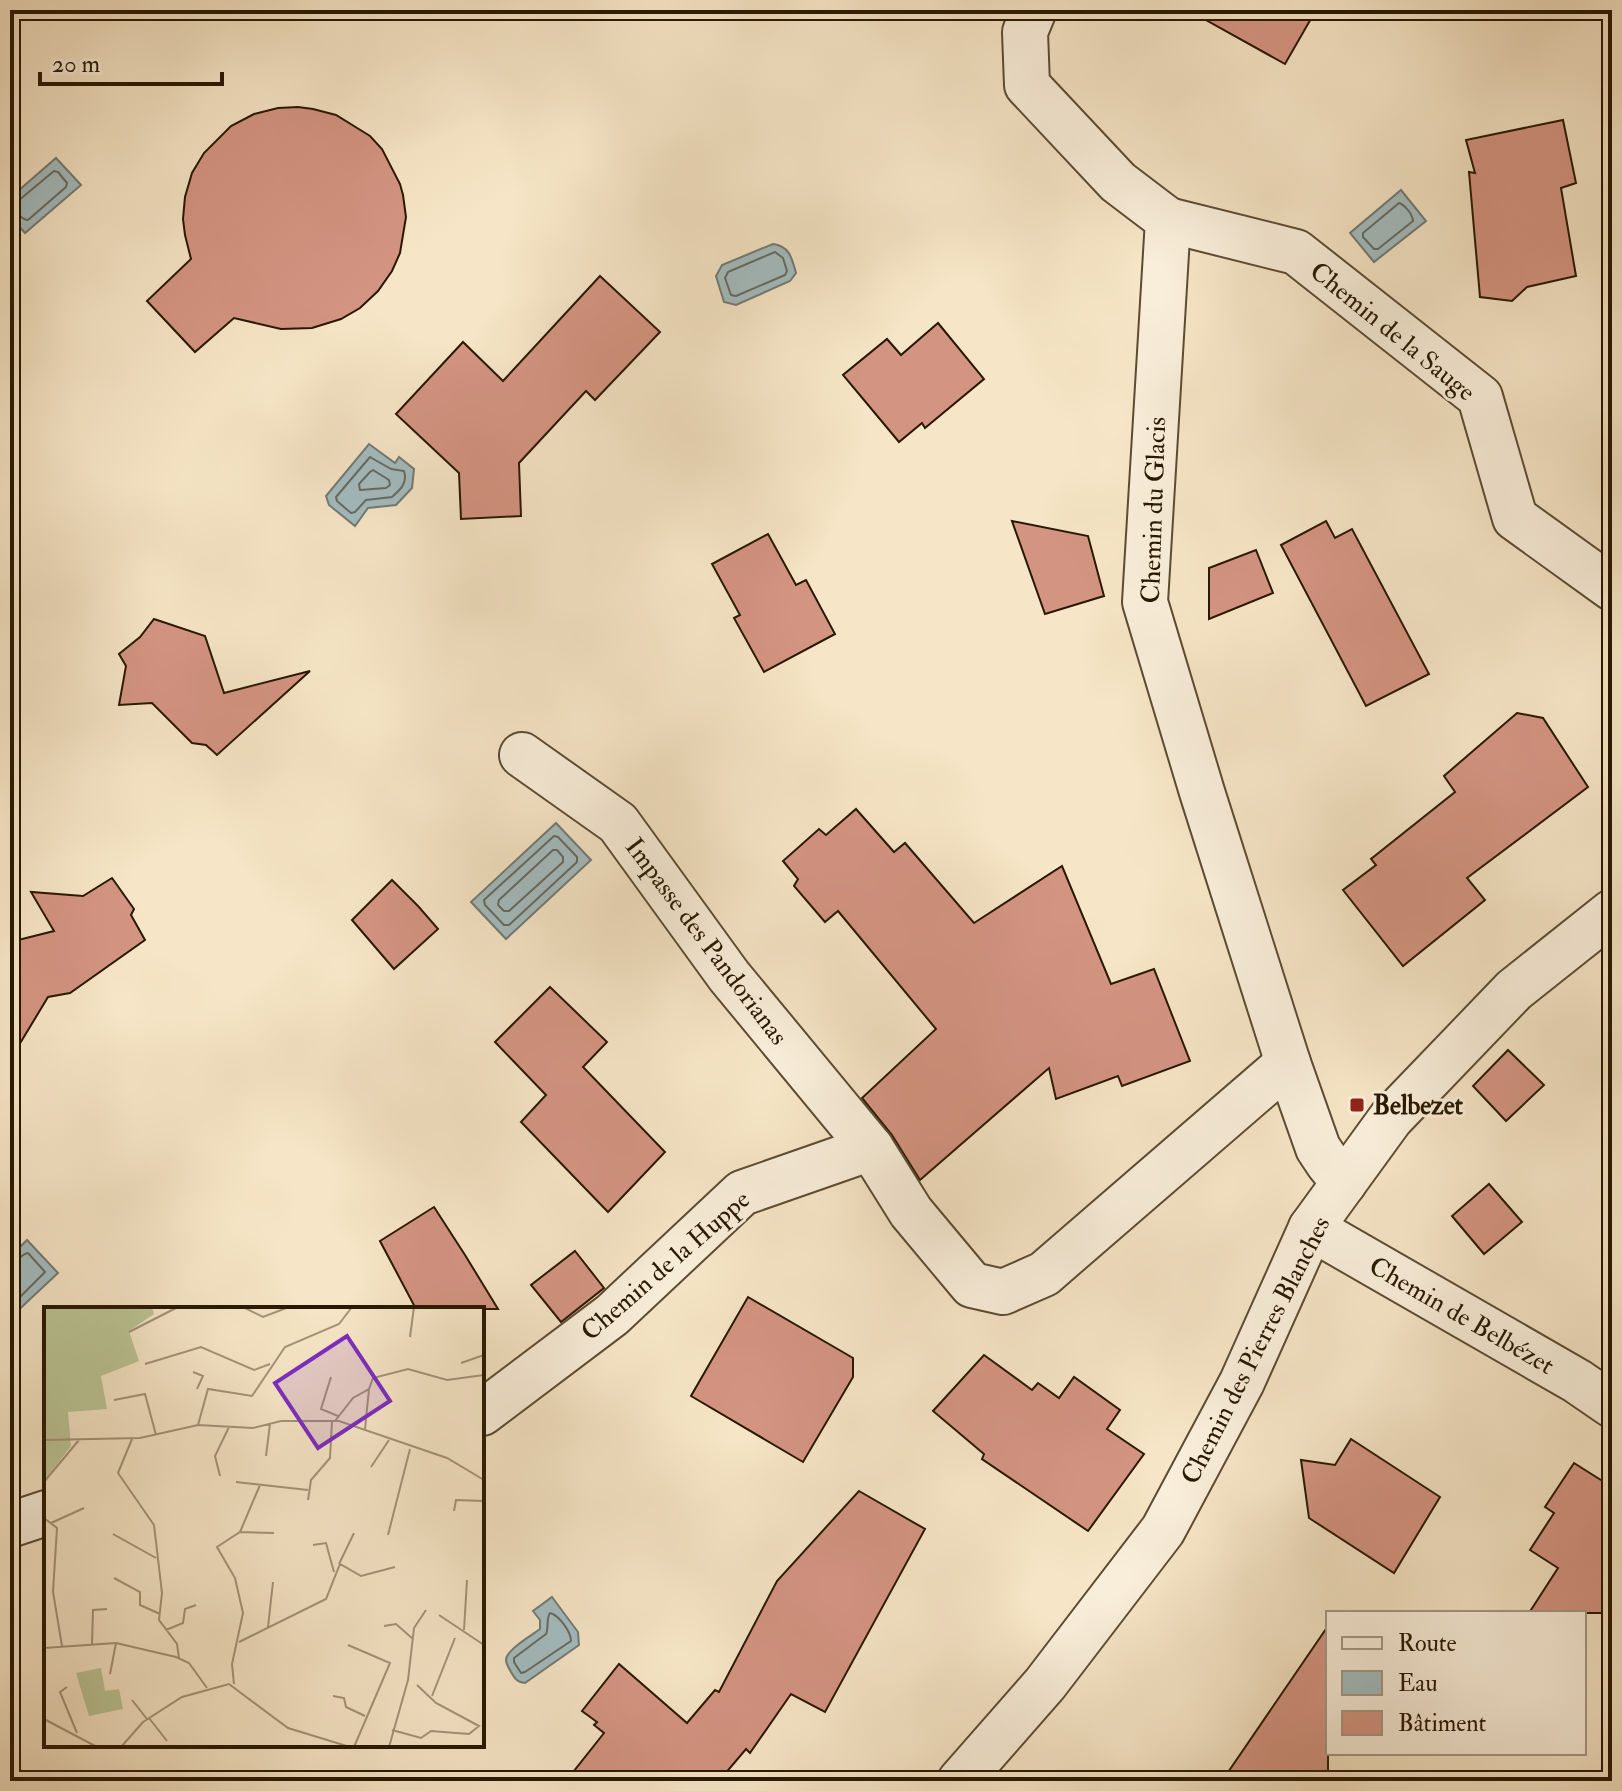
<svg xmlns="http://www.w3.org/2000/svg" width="1622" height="1791" font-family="'IM FELL Double Pica',serif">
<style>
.water{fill:#a3bcc0;stroke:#727a74;stroke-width:2}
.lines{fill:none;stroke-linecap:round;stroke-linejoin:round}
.shore{stroke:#666a60;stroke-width:2}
.building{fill:#d49482;stroke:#281801;stroke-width:2}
.minor-casing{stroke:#5c4b32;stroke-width:48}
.minor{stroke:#f9eeda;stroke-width:44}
.poi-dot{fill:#8f2418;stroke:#f9eeda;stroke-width:3}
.labels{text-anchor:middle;stroke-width:6;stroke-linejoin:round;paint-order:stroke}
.street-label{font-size:26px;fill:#281801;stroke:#f9eeda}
.poi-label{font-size:26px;font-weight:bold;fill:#281801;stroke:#f9eeda;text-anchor:start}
.inset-road{fill:none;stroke:#a49377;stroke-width:2}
.view{fill:#7b2cbf;fill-opacity:0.15;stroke:#7b2cbf;stroke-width:4}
.inset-edge{fill:none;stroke:#281801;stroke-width:4}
</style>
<rect width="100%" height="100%" fill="#f6e5c6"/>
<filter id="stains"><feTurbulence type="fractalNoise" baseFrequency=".0025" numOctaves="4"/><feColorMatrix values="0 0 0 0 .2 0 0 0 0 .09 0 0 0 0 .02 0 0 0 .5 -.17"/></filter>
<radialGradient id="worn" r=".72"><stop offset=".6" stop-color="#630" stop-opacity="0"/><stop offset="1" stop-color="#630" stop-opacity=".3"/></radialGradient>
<g class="water">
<path d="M56,158L81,185L25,233L10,216V198Z"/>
<path d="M1401,190L1426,221L1374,262L1350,233Z"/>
<path d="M773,244C790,246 792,259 796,273L790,281L736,305L724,302L716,276L722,265Z"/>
<path d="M369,444L395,463L399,457L414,469L412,488L396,505L368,508L355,526L329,505L326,496Z"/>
<path d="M556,823L591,860L506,939L471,902Z"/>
<path d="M27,1240L58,1273L10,1318V1257Z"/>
<path d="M552,1597L578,1632L579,1645L525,1683C517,1682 515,1679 511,1672C509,1668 506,1664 506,1660C506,1650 532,1635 540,1629V1620L533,1611Z"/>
</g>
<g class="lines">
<g class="shore">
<path d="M10,203L18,201L54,171L58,172L67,183L66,187L28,220C21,220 18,211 10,211"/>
<path d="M1399,203C1405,205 1413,215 1413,221L1378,249H1374L1363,237V233Z"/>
<path d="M775,252L783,258L787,271L785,275L736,296L731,295L725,278L728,272Z"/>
<path d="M370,457L391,469L404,471C408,483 400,490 392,497L366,500L355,512L351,513L337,501L336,497Z"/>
<path d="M373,470L389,480L390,485L386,488L360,490L359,484L370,472Z"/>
<path d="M554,836L558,837L577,857V862L509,925H504L485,905L484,900Z"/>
<path d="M553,850H557L563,857V862L509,911H504L498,905L499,900Z"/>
<path d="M10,1262C18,1262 21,1254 28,1253L45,1272L10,1307"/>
<path d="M550,1613C559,1615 571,1632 571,1641L525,1672L521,1673L514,1662V1658L546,1634C549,1627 546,1618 550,1613Z"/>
</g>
</g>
<g class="building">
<path d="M1188,10H1316L1285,64Z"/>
<path d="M298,107L313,109L336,115L370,136L382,149L400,184L403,195L406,217L400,253L392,271L378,291L360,308L341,319L312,328L281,329L234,318L195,352L147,301L191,259L185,235L183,219L185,197L192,173L204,153L231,126L254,114L278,108Z"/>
<path d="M1563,120L1576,183L1561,188L1576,276L1527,287L1512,301L1480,297L1469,172L1475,173L1466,140Z"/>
<path d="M600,276L660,332L595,400L586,391L519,463L521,516L461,519L459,473L396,414L463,342L503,381Z"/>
<path d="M938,323L984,379L925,428L922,423L899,442L843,375L887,339L901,355Z"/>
<path d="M1012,521L1088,536L1104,596L1045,614Z"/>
<path d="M1326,521L1335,538L1352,529L1429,674L1366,706L1281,545Z"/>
<path d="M768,534L796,585L806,580L835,634L764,672L734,618L740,615L712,564Z"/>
<path d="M1256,550L1273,593L1209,619V568Z"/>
<path d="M154,619L205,636L224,693L310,671L217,755L206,745L192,743L152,703L119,705L126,666L119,654L140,637Z"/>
<path d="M1517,713L1543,718L1588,787L1467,878L1485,900L1403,966L1343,890L1376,865L1371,859L1455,792L1444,776Z"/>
<path d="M856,809L894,852L905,843L974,923L1062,866L1111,984L1154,969L1190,1061L1122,1086L1118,1076L1056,1099L1049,1068L920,1180L892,1135L862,1098L936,1029L838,911L825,922L794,886L798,879L783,861L819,829L826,835Z"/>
<path d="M112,878L134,909L131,915L145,940L70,993L48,997L10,1060V942L54,931L31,892L83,896Z"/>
<path d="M392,880L418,906L438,929L394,969L352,920Z"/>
<path d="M550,987L607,1042L583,1067L665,1152L608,1212L521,1122L546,1095L495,1042Z"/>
<path d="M1508,1050L1544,1085L1506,1121L1473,1086Z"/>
<path d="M1489,1184L1522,1222L1484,1254L1452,1216Z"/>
<path d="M434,1207L465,1255L498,1309H416L380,1241Z"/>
<path d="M575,1251L604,1288L561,1322L531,1285Z"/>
<path d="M748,1297L853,1358V1377L803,1462L691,1396Z"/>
<path d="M984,1355L1032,1390L1038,1383L1059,1398L1074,1377L1120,1410L1107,1429L1144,1454L1088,1531L982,1459L984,1454L933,1411Z"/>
<path d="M1351,1439L1440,1497L1394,1573L1309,1518L1301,1460L1335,1465Z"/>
<path d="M1574,1463L1612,1487V1613H1529L1558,1568L1530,1550L1554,1513L1545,1507Z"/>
<path d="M859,1491L925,1529L825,1712L791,1694L750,1753L746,1749L719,1781H566L604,1733L594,1725L597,1722L582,1711L619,1664L687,1723L715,1690L719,1692L777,1581Z"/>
<path d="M1328,1626V1781H1222Z"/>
</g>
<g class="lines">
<g class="minor-casing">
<g id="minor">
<path d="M1034,10L1025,32L1027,85L1118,182L1168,220L1145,602L1202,792L1288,1063L1318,1148L1328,1163L1344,1183"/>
<path d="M1168,220L1296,252L1480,397L1515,518L1612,588"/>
<path d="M522,755L618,823L729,976L871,1148L911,1212L972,1285L1003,1292L1044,1274L1288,1063"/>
<path d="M1311,1228L1577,1381L1612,1405"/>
<path d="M482,1413L612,1315L742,1193L871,1148"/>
<path d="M10,1525L46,1513"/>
<path d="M960,1781L1045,1684L1163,1530L1242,1382L1311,1228L1391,1118L1514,990L1612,912"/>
</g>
</g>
<use href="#minor" class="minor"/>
</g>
<rect class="poi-dot" x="1349" y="1097" width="16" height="16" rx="4"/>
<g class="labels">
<g class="street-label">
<text transform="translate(1393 331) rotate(39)" y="9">Chemin de la Sauge</text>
<text transform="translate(1153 510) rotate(-88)" y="9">Chemin du Glacis</text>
<text transform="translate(707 941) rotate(53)" y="9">Impasse des Pandorianas</text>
<text transform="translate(665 1265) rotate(-41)" y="9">Chemin de la Huppe</text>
<text transform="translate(1462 1315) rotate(30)" y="9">Chemin de Belbézet</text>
<text transform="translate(1255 1350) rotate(-63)" y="9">Chemin des Pierres Blanches</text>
</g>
<g class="poi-label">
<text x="1373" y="1114">Belbezet</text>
</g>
</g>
<g transform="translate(44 1307)">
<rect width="440" height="440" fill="#f6e5c6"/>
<path d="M10,0H108L110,7L85,24L95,54L57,69L63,102L24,105L27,139L0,174V3ZM57,361L61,384L75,382L79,402L45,409L32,366Z" fill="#bbc596"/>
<path class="inset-road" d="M199,0L219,10L245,0M85,25L134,0M366,30L370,0M417,56L440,48M101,57L157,40L210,63L226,57M149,65L159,69L153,82M287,70L277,102L294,109M70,93L101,87L112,128M291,114L309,91L325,82L329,71L364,62L403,73L440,68M154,118L164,82L208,89L241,40L295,17L308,0M321,122L325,82M88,132L74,166L110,218L118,286L115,313L133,337L135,351M0,133L96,131L154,118L209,121L237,114H295L403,151L440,173M222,149L226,117M327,160L345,133M176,169L171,149L185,120M0,175L35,133M192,175L264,183M264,193L267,173L286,151L288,114M410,204L412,193L440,194M0,211L13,221L9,285L18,339M7,216L40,201M196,225L216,178M69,227L112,251M344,228L366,142M269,238L282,236L290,265M295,257L310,226M70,271L96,285V298L116,307M395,308L440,338M340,319L352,317L369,332M224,320L229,275M122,323L139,316L141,302L152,298M420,323L423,273M195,335L282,292L296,257L317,269L351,260M48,337L49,303L63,302M304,338L346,356L310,440M0,341L72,336L132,350L145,356L163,381M66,367L72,336M190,377L188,357L199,306L191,271L173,240L196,225L230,226M23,380L16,385L33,426M289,389L300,391L302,400L321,409M388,389L411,331M88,393L103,412M105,411L123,434M0,412L53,440M348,423L377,431L387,424L425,427L435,419L392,396L373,378M77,440L99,415L138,390L185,377L244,421L306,440M345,440L364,373L370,321L382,303"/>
<path class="view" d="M303,29L346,94L274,141L231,76Z"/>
<rect width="440" height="440" class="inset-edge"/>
</g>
<rect width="1622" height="1791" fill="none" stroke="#f6e5c6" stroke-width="40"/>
<rect x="12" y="12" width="1598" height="1767" fill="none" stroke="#281801" stroke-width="4"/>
<rect x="20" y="20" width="1582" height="1751" fill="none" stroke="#281801" stroke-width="2"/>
<rect x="1326" y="1611" width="260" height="144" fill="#f9eeda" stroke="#a59883" stroke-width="2"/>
<rect x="1342" y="1637" width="40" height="12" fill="#f9eeda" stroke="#a59883" stroke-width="2"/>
<text x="1398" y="1651" font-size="24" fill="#281801">Route</text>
<rect x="1342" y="1671" width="40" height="24" fill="#a3bcc0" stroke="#a59883" stroke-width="2"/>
<text x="1398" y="1691" font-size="24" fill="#281801">Eau</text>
<rect x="1342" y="1711" width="40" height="24" fill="#d49482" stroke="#a59883" stroke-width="2"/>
<text x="1398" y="1731" font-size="24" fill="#281801">Bâtiment</text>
<path d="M40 72v12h182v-12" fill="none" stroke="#281801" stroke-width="4"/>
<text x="52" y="72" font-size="24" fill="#281801" stroke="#f9eeda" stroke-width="6" paint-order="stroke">20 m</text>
<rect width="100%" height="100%" filter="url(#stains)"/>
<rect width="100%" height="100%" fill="url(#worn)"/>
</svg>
